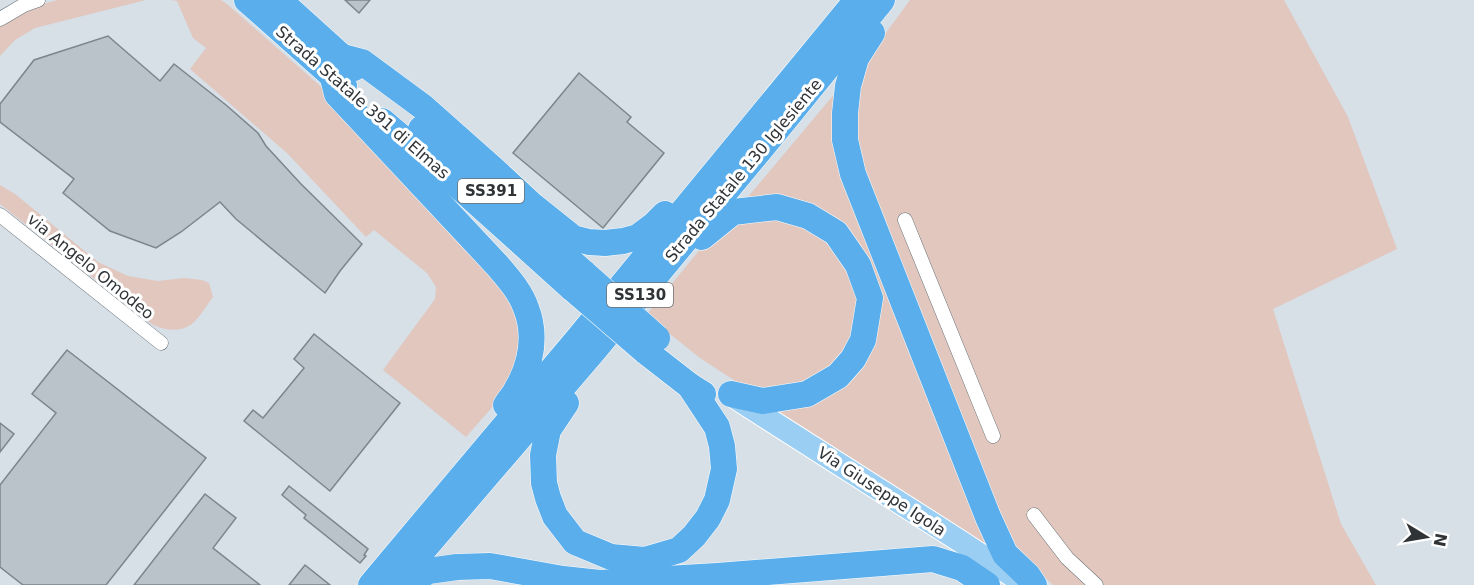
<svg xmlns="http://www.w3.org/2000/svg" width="1474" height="585" font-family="'DejaVu Sans',sans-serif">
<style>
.green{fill:#e1c7be}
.building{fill:#bac3ca;stroke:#7d858c;stroke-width:1.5}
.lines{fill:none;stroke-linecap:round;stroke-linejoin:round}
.street-casing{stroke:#697177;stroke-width:15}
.primary-casing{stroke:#fff;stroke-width:24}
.highway-casing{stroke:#fff;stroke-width:27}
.street{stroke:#fff;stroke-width:14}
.primary{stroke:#9bcef3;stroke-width:22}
.highway{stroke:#59aeeb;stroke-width:26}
.highway-bridge-casing{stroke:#fff;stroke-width:27;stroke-linecap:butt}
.highway-bridge{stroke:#59aeeb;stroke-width:26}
.labels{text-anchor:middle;stroke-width:6;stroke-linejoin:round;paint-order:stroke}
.shield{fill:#fff;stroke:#6d7072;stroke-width:1.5}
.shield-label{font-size:15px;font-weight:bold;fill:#2f3336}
.street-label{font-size:16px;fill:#2f3336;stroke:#fff}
</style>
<rect width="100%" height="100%" fill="#d7dfe7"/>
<g class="green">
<path d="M57,0H146L35,28L15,40L0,56V26L26,9Z"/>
<path d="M172,0H221L227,4L327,92L506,287L523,331L510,387L466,437L383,370L435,299L436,287L427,273L374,230L366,237L287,153L190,69L206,48L193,38L177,1Z"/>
<path d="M910,0H1284L1348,117L1397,249L1273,309L1341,524L1376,585H1053L1009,545L853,141L858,84L874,49Z"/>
<path d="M841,86L837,100L989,549L768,409L873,341L854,240L742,204Z"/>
<path d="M0,185L15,194L98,262L128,276L158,281L184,278L202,280L209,283L213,297C206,306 200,317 192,324C177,335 154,329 143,317L0,204Z"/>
<path d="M767,213L828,235L861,291L858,338L806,390L746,388L700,358L665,330L647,314L707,241L729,225Z"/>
</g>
<g class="building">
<path d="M345,0H370L359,13Z"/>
<path d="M108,36L160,81L174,64L226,105L258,133L266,146L301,184L362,244L340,271L325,293L236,219L220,202L181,232L156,248L110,231L63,193L74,179L0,122V104L34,60Z"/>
<path d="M579,73L631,117L627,122L664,153L603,228L513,153Z"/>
<path d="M314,334L400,403L330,491L244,421L253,410L263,418L304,368L294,359Z"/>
<path d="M67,350L206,458L106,585H23L0,567V485L56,413L32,394Z"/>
<path d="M0,423L14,434L0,452Z"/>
<path d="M289,486L368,549L364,555L366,556L360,563L304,518L306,515L282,495Z"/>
<path d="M205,494L236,518L213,548L260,585H134Z"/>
<path d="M305,565L330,585H289Z"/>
</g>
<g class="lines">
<g class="street-casing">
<g id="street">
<path d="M0,19L24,5L38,0"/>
<path d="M0,215L161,343"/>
<path d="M905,220L993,436"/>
<path d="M1034,515L1067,558L1096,585"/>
</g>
</g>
<g class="primary-casing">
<path id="primary" d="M737,399L963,543L1026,585"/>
</g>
<g class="highway-casing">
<g id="highway">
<path d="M247,0L344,86"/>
<path d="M279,0L354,68"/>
<path d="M872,33L856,58L848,86L845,113V140L853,174L988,517L1005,554L1028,576L1034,585"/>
<path d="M343,57L362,62L423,107L494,170L533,206L573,238L589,242L605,243L623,241L638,237L654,225L665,214"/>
<path d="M332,74L337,94L497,265C508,278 520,291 526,308C539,341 528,378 506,405"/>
<path d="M382,121L463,190L573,289"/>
<path d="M421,129L585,274"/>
<path d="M702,237L733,212L777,207L808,216L836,233L858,265L870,298L863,340L853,359L838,376L807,394L763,401L731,394"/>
<path d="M645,351L690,386L703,394"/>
<path d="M566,403L548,430L543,455L544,483L548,498L555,516L575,542L611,557L645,560L679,550L694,536L708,518L717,500L724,469L722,446L717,427L690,386"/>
<path d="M371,585L577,340L857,0"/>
<path d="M393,585L595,349L778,128L882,0"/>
<path d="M408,585L428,571L457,567L490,566L563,579L600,583L717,576L933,559L962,568L987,585"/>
</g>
</g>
<use href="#street" class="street"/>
<use href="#primary" class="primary"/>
<use href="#highway" class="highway"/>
<g class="highway-bridge-casing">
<g id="highway-bridge">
<path d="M585,274L657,338"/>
<path d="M573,289L645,351"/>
</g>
</g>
<use href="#highway-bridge" class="highway-bridge"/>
</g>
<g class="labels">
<g class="shield">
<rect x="458" y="179" width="66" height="24" rx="4.5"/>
<rect x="607" y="283" width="66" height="24" rx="4.5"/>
</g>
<g class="shield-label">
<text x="491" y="196">SS391</text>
<text x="640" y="300">SS130</text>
</g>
<g class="street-label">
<text transform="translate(363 102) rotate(41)" y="6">Strada Statale 391 di Elmas</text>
<text transform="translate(743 170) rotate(-50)" y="6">Strada Statale 130 Iglesiente</text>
<text transform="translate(91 266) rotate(39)" y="6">via Angelo Omodeo</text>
<text transform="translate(882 491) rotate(33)" y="6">Via Giuseppe Igola</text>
</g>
</g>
<g transform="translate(1426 537) rotate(101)" stroke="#ffffff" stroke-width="4.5" paint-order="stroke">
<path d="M0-4.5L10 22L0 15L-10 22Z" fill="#2f3336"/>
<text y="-9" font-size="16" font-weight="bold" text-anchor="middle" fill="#2f3336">N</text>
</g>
</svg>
